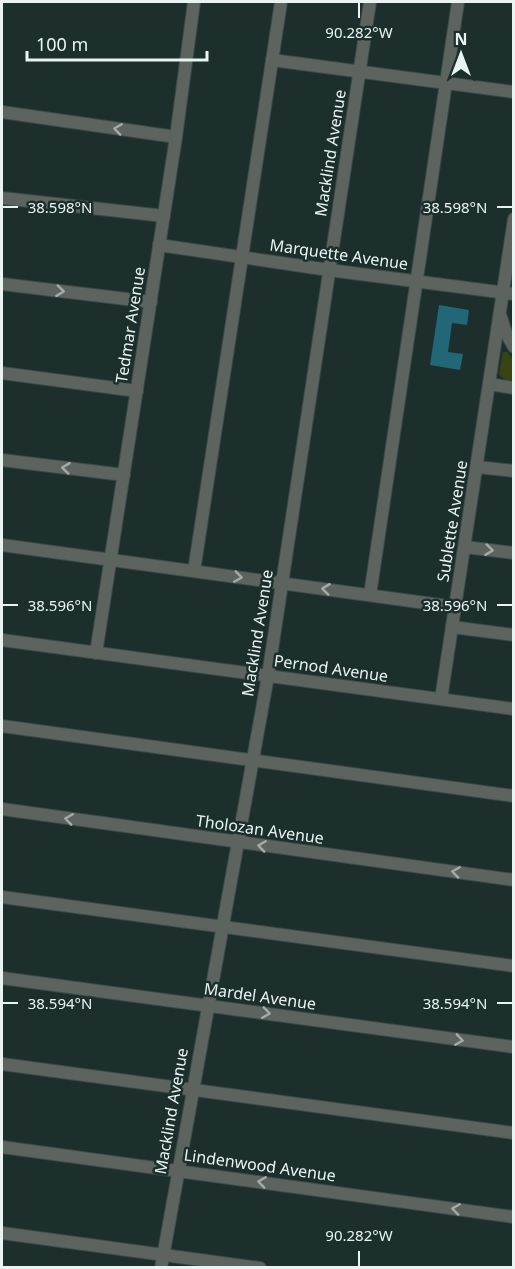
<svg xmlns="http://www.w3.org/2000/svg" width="515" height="1269" font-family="'Noto Sans',sans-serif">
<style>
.green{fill:#394314}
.building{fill:#216778}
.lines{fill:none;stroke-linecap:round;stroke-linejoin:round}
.minor-casing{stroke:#394b48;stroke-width:14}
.minor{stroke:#5d635e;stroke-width:12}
.oneway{stroke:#a3aca8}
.ticks{fill:none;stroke:#e9f4f2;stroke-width:2}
.labels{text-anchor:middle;stroke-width:5;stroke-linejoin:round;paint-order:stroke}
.street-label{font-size:16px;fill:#e9f4f2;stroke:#1c2f2c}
.ticks-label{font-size:15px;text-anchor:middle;fill:#e9f4f2;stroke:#1c2f2c;stroke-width:5;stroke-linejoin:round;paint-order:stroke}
</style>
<rect width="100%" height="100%" fill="#1c2f2c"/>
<path class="green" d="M503,352H507L513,359V381L506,380L500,376L499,373Z"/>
<path class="building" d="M439,305L469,310L467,325L452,323L448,352L463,354L460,370L430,365Z"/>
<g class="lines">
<g class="minor-casing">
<g id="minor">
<path d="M272,60L514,92"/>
<path d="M2,112L176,137"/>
<path d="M2,198L164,216"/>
<path d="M159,245L329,270L514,294"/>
<path d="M2,284L151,302"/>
<path d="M501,317L506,333L514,347"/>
<path d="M2,373L137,391"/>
<path d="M489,384L514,388"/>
<path d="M2,460L124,475"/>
<path d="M477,467L514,471"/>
<path d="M2,545L455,607"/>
<path d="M465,547L514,553"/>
<path d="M194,571L281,2"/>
<path d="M370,595L458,2"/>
<path d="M452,627L514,635"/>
<path d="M2,640L514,709"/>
<path d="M96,653L176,137L194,2"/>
<path d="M441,699L514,219"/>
<path d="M2,726L514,796"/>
<path d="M2,809L514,880"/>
<path d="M2,897L514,966"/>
<path d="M2,978L514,1047"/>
<path d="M2,1064L514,1133"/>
<path d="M2,1147L514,1217"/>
<path d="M2,1233L260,1268"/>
<path d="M161,1268L268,676L370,2"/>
</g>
</g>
<use href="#minor" class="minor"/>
</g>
<defs><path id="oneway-chevron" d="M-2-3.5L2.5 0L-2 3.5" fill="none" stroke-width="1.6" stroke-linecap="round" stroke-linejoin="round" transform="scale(1.5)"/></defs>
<g class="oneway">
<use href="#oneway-chevron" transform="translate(118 129) rotate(-172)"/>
<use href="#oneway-chevron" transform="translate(60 291) rotate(7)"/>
<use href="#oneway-chevron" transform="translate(66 468) rotate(-173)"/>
<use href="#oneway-chevron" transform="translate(489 550) rotate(7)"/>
<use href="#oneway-chevron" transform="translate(238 577) rotate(8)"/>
<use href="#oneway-chevron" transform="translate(326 589) rotate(-173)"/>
<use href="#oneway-chevron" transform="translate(69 819) rotate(-172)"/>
<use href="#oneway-chevron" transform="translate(262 846) rotate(-172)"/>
<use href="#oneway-chevron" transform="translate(456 872) rotate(-172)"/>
<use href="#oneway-chevron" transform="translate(266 1013) rotate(8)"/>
<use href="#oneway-chevron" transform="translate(459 1040) rotate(8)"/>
<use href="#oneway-chevron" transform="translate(262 1182) rotate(-172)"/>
<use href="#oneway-chevron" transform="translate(456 1209) rotate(-172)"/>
</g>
<path class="ticks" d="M359,3V18M3,207H18M497,207H512M3,605H18M497,605H512M3,1003H18M497,1003H512M359,1251V1266"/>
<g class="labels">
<g class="street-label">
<text transform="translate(330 153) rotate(-81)" y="6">Macklind Avenue</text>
<text transform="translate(339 254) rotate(8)" y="6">Marquette Avenue</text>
<text transform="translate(130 325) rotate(-81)" y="6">Tedmar Avenue</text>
<text transform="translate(452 521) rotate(-81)" y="6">Sublette Avenue</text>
<text transform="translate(257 633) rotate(-81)" y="6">Macklind Avenue</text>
<text transform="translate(331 668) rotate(8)" y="6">Pernod Avenue</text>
<text transform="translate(260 829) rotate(8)" y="6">Tholozan Avenue</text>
<text transform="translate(260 996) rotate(8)" y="6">Mardel Avenue</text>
<text transform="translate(171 1111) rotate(-80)" y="6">Macklind Avenue</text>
<text transform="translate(260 1165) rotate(8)" y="6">Lindenwood Avenue</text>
</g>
</g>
<g class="ticks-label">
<text x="359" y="38">90.282°W</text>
<text x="60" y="213">38.598°N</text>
<text x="455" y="213">38.598°N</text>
<text x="60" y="611">38.596°N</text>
<text x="455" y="611">38.596°N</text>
<text x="60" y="1009">38.594°N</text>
<text x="455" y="1009">38.594°N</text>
<text x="359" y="1241">90.282°W</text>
</g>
<rect width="515" height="1269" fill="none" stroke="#e9f4f2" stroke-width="6"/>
<g transform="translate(461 54)" stroke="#1c2f2c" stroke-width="4.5" paint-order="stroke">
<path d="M0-4.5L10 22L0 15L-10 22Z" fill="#e9f4f2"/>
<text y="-9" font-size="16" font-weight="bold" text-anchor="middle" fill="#e9f4f2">N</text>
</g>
<path d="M27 51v9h180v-9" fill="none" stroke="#e9f4f2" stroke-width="3"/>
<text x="36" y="51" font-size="18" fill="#e9f4f2" stroke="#1c2f2c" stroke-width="4.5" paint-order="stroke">100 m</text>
</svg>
